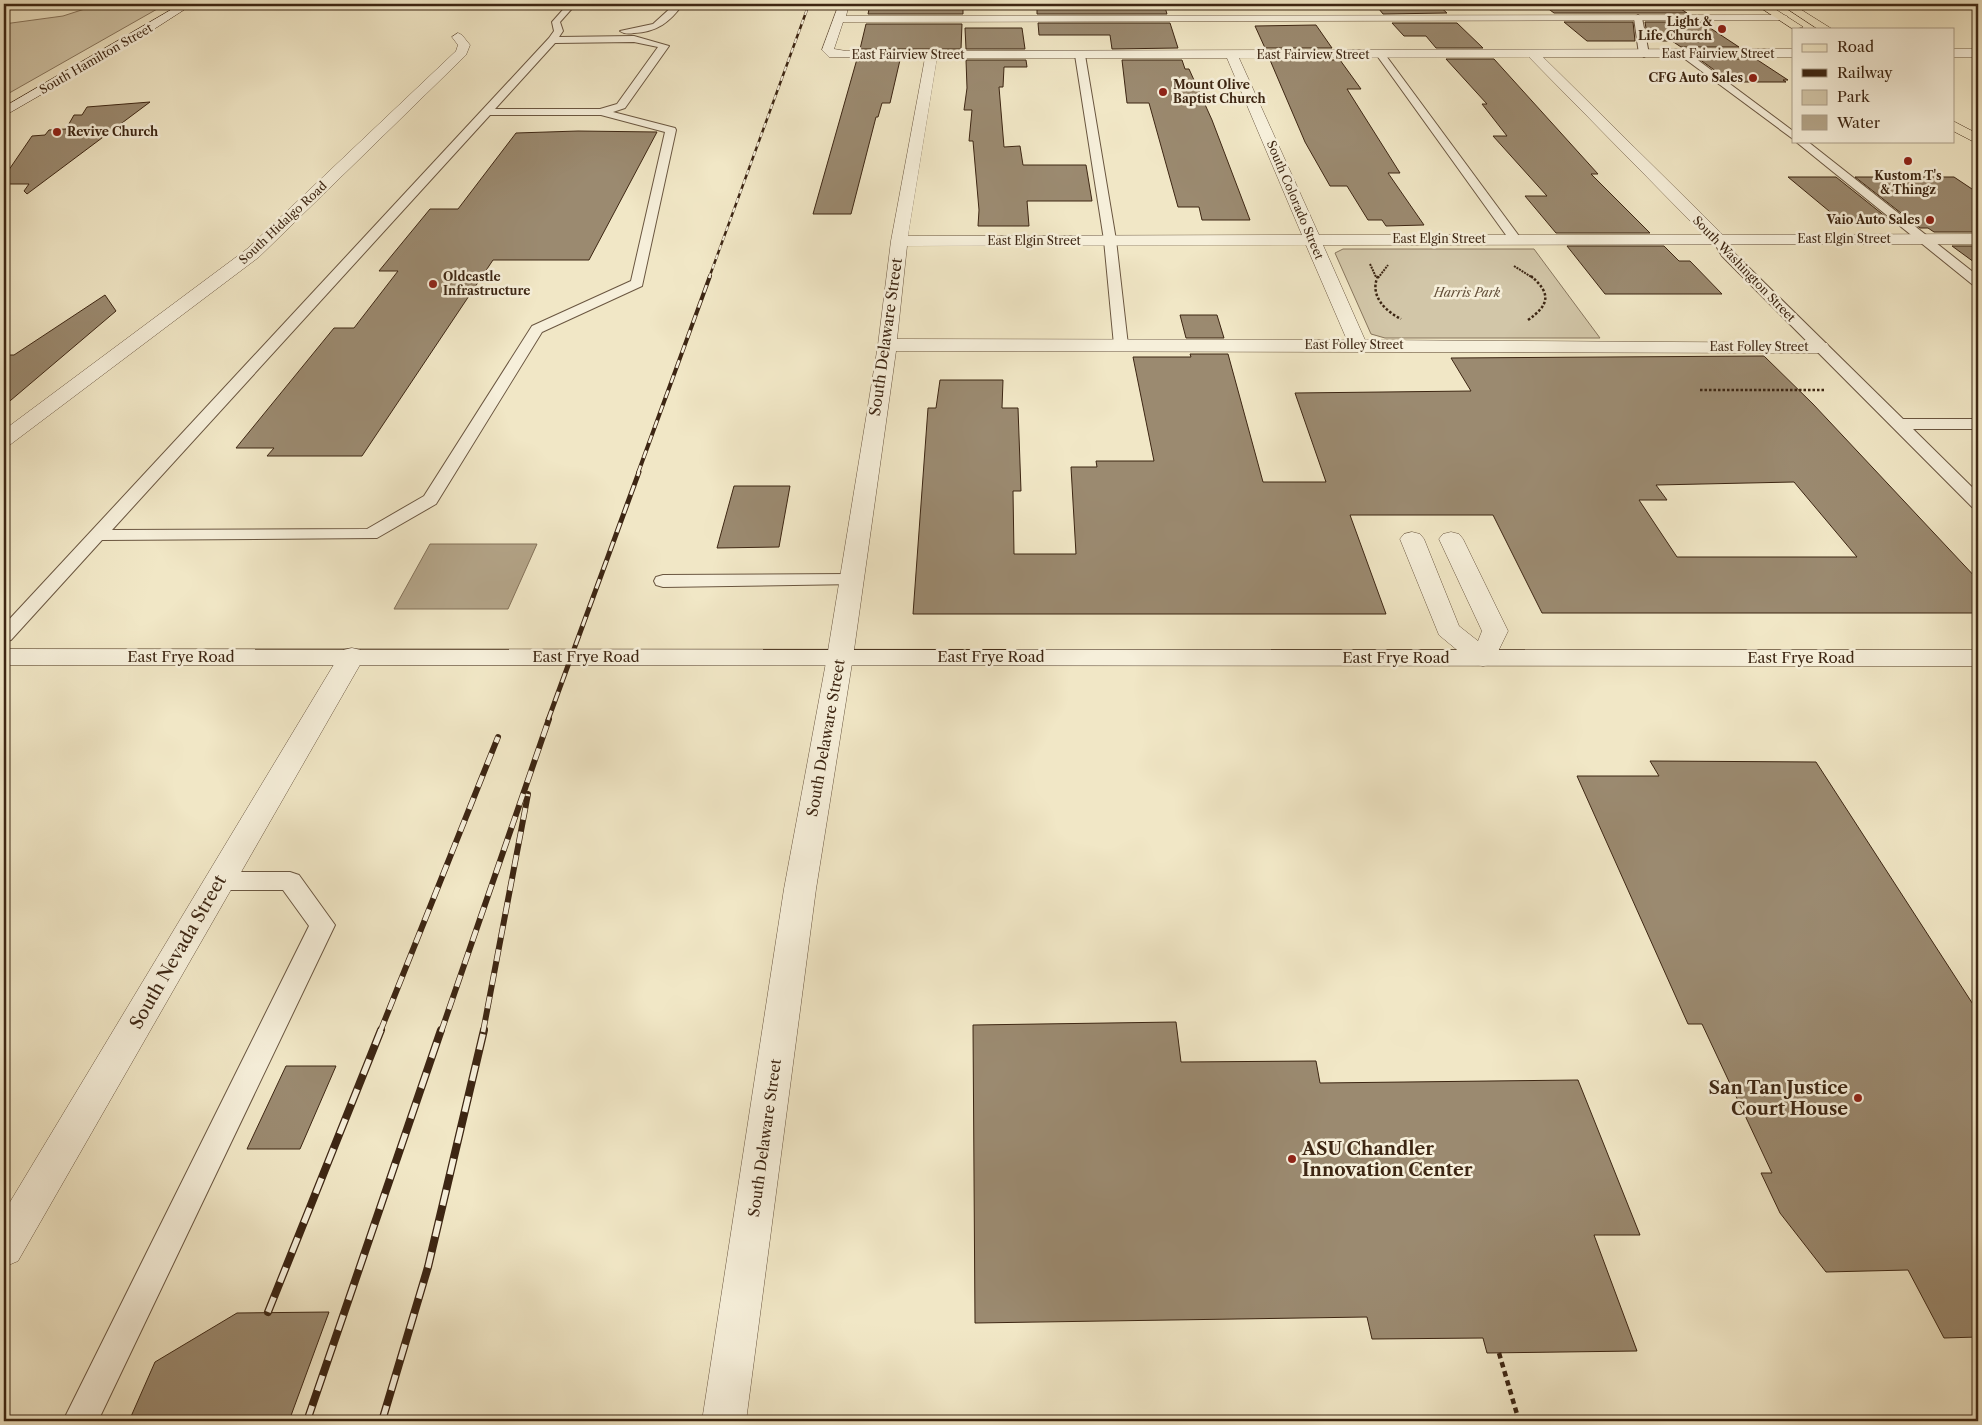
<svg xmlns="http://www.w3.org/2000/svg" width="1982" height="1425" font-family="'Libre Caslon Text',serif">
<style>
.green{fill:#d2c6a8;stroke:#88765e}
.water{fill:#b4a589;stroke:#84725a}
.building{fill:#9b8a70;stroke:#3d2613;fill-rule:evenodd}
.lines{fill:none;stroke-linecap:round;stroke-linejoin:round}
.lane-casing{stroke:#6a5640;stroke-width:2}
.street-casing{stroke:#6a5640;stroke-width:1}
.secondary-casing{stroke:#3d2613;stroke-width:1}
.primary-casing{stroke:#3d2613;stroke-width:1}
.path-far2{stroke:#3d2613;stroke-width:2;stroke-dasharray:2 1;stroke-linecap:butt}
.path-far1{stroke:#3d2613;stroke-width:2.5;stroke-dasharray:2.5 2;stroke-linecap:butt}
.path{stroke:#3d2613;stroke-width:4.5;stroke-dasharray:5.5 4;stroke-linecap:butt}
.lane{fill:#f6efda;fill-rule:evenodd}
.street{fill:#f6efda;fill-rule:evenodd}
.secondary{fill:#f6efda;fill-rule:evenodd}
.primary{fill:#f1e7c6;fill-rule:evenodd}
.rail-far4-casing{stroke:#3d2613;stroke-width:2.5}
.rail-far3-casing{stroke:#3d2613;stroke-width:4}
.rail-far2-casing{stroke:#3d2613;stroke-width:5}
.rail-far1-casing{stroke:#3d2613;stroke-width:6}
.rail-casing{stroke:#3d2613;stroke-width:8}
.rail-far4{stroke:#f6efda;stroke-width:2;stroke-dasharray:5;stroke-linecap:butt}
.rail-far3{stroke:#f6efda;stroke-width:2.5;stroke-dasharray:8;stroke-linecap:butt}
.rail-far2{stroke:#f6efda;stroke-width:3;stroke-dasharray:10;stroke-linecap:butt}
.rail-far1{stroke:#f6efda;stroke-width:4.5;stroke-dasharray:12;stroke-linecap:butt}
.rail{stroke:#f6efda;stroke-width:5.5;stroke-dasharray:16;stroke-linecap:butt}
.poi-dot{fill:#8f2418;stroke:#f6efda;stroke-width:2}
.labels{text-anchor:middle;stroke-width:5;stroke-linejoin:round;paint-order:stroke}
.far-poi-label{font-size:12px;font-weight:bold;fill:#3d2613;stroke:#f6efda;text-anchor:end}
.far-street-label{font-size:12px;fill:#3d2613;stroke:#f6efda}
.far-park-label{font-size:12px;font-style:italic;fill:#624e38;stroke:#f6efda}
.street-label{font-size:15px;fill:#3d2613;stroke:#f6efda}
.near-street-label{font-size:18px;fill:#3d2613;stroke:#f6efda}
.near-poi-label{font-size:18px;font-weight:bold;fill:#3d2613;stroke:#f6efda;text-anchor:end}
</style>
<rect width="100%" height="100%" fill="#f1e7c6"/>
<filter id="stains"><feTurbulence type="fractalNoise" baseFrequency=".004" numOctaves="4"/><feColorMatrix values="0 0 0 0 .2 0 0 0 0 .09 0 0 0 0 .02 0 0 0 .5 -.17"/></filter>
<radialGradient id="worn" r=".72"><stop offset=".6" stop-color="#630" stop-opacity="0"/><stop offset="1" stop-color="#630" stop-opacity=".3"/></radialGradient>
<g class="green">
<path d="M100,4H166L4,96V24L63,16Z"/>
<path d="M1343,249H1534L1600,338H1385L1371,334L1335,253Z"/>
</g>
<path class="water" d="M430,544H537L508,609H394Z"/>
<g class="building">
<path d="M1037,4H1164L1167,14H1037Z"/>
<path d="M1375,4H1437L1447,13L1383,14Z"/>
<path d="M1542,4L1675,5L1687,13H1554Z"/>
<path d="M870,5H957V7H963V14H868Z"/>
<path d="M1564,22H1633L1635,41H1587Z"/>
<path d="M1645,22H1701L1739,47H1681L1672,41H1648Z"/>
<path d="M1038,23H1170L1178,48L1112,49L1110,35H1039Z"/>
<path d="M1392,23H1457L1483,48H1436L1426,36H1404Z"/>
<path d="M866,24H962L961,49H860Z"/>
<path d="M1316,25L1332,48H1265L1255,26Z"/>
<path d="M965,28H1022L1025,49H966Z"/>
<path d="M857,59L900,60L890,103H882L878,117H876L851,214H813Z"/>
<path d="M1446,59H1494L1598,174H1591L1650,233H1556L1525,196H1547L1493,136H1507L1482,104H1487Z"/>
<path d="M1699,59H1756L1788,80H1783L1786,82H1731Z"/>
<path d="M966,60H1026L1027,67H1004L1003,87H999L1004,147L1020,146L1023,165H1086L1092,201H1027L1029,226H978L979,210L973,141H969L972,110H964L967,88Z"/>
<path d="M1122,60H1182L1185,69H1189L1212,120L1250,220H1202L1199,207H1178L1149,103H1127Z"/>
<path d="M1270,60H1340L1361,89H1347L1400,173H1388L1424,225L1386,226L1382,220H1368L1347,186H1330L1305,142Z"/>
<path d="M150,102L27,194L24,191L29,184H4V177L32,136L45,135L49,130L66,129L74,115H82L87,107Z"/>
<path d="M578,131L657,132L589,260H493L362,456H267L274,448H236L334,328H354L398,271H379L430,209H458L516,133Z"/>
<path d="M1788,177H1836L1891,221H1841Z"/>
<path d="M1855,177H1954L1978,193V232H1934L1928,228H1920Z"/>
<path d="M1567,246H1664L1679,261H1690L1722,294H1605Z"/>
<path d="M1952,246H1978V265Z"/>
<path d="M105,295L116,311L4,406V355H14Z"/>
<path d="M1180,315H1217L1224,338H1186Z"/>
<path d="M1190,354H1228L1263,482H1326L1295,393L1471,391L1451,358L1764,356L1813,404L1978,580V613H1542L1493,515H1350L1386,614H913L928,408H936L940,380H1003L1002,408H1018L1021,491H1013L1014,554H1076L1071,467H1097L1096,461H1154L1133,357H1191ZM1794,482L1857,557H1677L1639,500H1667L1656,485Z"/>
<path d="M734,486H790L779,547L717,548Z"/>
<path d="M1650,761L1816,762L1978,1012V1337L1944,1338L1908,1270L1826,1272L1780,1213L1761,1173H1772L1702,1024H1688L1577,776H1659Z"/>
<path d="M1176,1022L1181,1062L1316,1061L1320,1083L1578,1080L1640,1235H1594L1637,1351L1487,1353L1483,1338L1372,1339L1367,1317L975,1323L973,1025Z"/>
<path d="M286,1066H336L300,1149H247Z"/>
<path d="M329,1312L289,1421H129L155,1362L237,1313Z"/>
</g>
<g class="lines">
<g class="lane-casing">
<g id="lane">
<path d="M568,4H576L560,22L563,31L559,37L634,36L669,46L625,108L613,112L675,128L676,130L642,286L542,332L436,504L377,538L102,540L11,640L4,642V625L549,38L554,31L552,22ZM634,42L658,47L617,104L600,109H495L555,43ZM490,115H601L665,132L631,281L532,326L424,496L367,529L112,530Z"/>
<path d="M675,4H683C670,22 657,32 634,33C629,34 624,34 620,31L653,24Z"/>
<path d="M1638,15L1642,18L1649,54L1644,57L1639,54L1634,18Z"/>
<path d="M1080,52L1085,55L1116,240L1128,345L1121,349L1114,345L1104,240L1075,55Z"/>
<path d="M1681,52H1687L1793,131V139L1681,56Z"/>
<path d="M1378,53H1384L1519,236L1521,239L1519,242H1511L1378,57Z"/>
<path d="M1795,141H1807L1978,276V286L1973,285Z"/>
<path d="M1718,235L1722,236L1732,251L1903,419H1978V429H1913L1978,493V508L1972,507L1722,256L1712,239Z"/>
<path d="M851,574L858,576L860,580L858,584L663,587L656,585L654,581L656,577L663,575Z"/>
<path d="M220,872H290L299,875L335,925L98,1421H63L309,926L283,890H220L211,887L208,881L211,875Z"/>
</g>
</g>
<g class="street-casing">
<g id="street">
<path d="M839,4H849L846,16L1783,15L1787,16V20L843,22L834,49L846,51L1793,49V57H1543L1723,235L1978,234V244L1323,245L1365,340L1827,343L1829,347L1827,351L1820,353L896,351L853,657L816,889L746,1421H702L784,889L827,657L878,345L891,241L925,58L829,57L822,50ZM1529,57L1704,235H1319L1239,58ZM937,58H1227L1302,235L908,236ZM1306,245L1347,340L897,339L907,246Z"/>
<path d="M458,33L462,35L470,45L466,55L259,257L11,444L4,446V430L247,249L456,51L458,45L452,37Z"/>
<rect x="1953" y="49" width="25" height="8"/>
<path d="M1412,532L1420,534L1424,539L1459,626L1478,641L1482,631L1439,539L1443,534L1451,532L1459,534L1463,539L1508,631L1492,664L1483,666L1474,664L1439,635L1400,539L1404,534Z"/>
<path d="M352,648L361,650L365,656L18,1261L4,1267V1212L339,656L343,650Z"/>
</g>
</g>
<g class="secondary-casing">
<g id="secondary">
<path d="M181,4H193L148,33L4,116V107Z"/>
<path d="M4,649L1978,650V666L4,665Z"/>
</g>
</g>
<g class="primary-casing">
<g id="primary">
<path d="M1755,4H1767L1803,27L1793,29Z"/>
<path d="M1780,4H1792L1832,29H1818Z"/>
<path d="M1953,121L1978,134V144L1953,131Z"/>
</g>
</g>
<g class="path-far2">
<path d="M1370,264L1376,277"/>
<path d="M1514,266L1533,278"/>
<path d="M1378,278L1388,265"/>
</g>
<g class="path-far1">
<path d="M1378,276C1369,295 1385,311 1401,319"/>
<path d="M1528,320C1549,305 1552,294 1531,276"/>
<path d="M1700,390H1824"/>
</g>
<path class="path" d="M1499,1353L1519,1421"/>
<use href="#lane" class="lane"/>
<use href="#street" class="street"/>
<use href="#secondary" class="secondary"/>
<use href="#primary" class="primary"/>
<g class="rail-far4-casing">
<path id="rail-far4" d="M709,278L809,4"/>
</g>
<g class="rail-far3-casing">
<path id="rail-far3" d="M638,473L710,276"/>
</g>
<g class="rail-far2-casing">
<path id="rail-far2" d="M548,720L639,472"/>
</g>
<g class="rail-far1-casing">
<g id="rail-far1">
<path d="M380,1032L498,737"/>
<path d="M441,1032L549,719"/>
<path d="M483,1032L528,794"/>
</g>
</g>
<g class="rail-casing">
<g id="rail">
<path d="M268,1312L381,1030"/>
<path d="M307,1421L441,1030"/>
<path d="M382,1421L428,1267L484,1030"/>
</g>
</g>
<use href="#rail-far4" class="rail-far4"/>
<use href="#rail-far3" class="rail-far3"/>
<use href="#rail-far2" class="rail-far2"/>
<use href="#rail-far1" class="rail-far1"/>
<use href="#rail" class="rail"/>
</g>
<g class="poi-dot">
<circle cx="1722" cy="29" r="5"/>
<circle cx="1753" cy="78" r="5"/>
<circle cx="1163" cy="92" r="5"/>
<circle cx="57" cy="132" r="5"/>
<circle cx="1908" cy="161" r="5"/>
<circle cx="1930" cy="220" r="5"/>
<circle cx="433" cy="284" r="5"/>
<circle cx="1858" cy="1098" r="5"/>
<circle cx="1292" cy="1159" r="5"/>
</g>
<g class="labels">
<g class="far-poi-label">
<text x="1712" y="26">Light &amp;<tspan x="1712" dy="14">Life Church</tspan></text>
<text x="1743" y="82">CFG Auto Sales</text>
<text x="1173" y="89" text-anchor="start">Mount Olive<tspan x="1173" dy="14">Baptist Church</tspan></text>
<text x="67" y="136" text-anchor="start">Revive Church</text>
<text x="1908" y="180" text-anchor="middle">Kustom T's<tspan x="1908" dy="14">&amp; Thingz</tspan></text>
<text x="1920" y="224">Vaio Auto Sales</text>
<text x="443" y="281" text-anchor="start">Oldcastle<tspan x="443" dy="14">Infrastructure</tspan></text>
</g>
<g class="far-street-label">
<text x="1718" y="58">East Fairview Street</text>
<text x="908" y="59">East Fairview Street</text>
<text x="1313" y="59">East Fairview Street</text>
<text transform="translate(96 59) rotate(-30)" y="4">South Hamilton Street</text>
<text transform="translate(1295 200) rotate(67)" y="4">South Colorado Street</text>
<text transform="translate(283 223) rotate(-43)" y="4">South Hidalgo Road</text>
<text x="1439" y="243">East Elgin Street</text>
<text x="1844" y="243">East Elgin Street</text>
<text x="1034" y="245">East Elgin Street</text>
<text transform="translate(1744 269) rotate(46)" y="4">South Washington Street</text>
<text x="1354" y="349">East Folley Street</text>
<text x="1759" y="351">East Folley Street</text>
</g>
<g class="far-park-label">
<text x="1467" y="297">Harris Park</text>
</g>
<g class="street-label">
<text transform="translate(886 337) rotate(-82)" y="5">South Delaware Street</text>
<text x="181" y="662">East Frye Road</text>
<text x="586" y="662">East Frye Road</text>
<text x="991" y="662">East Frye Road</text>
<text x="1396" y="663">East Frye Road</text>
<text x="1801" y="663">East Frye Road</text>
<text transform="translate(826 738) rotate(-80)" y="5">South Delaware Street</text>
<text transform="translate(765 1138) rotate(-82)" y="5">South Delaware Street</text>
</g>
<g class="near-street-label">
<text transform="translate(178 952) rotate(-60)" y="6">South Nevada Street</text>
</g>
<g class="near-poi-label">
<text x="1848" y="1094">San Tan Justice<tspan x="1848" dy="21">Court House</tspan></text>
<text x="1302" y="1155" text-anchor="start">ASU Chandler<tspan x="1302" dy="21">Innovation Center</tspan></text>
</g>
</g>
<rect width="1982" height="1425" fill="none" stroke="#f1e7c6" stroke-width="20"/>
<rect x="5" y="5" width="1972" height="1415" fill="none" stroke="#3d2613" stroke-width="2.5"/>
<rect x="10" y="10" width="1962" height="1405" fill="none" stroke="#3d2613"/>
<rect x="1792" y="28" width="162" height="115" fill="#f6efda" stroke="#ac9f8a"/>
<rect x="1802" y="44" width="25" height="8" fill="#f1e7c6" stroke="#ac9f8a"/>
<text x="1837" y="52" font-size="15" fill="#3d2613">Road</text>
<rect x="1802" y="69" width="25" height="8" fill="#3d2613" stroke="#ac9f8a"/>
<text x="1837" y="78" font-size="15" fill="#3d2613">Railway</text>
<rect x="1802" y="90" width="25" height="15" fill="#d2c6a8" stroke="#ac9f8a"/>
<text x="1837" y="102" font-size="15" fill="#3d2613">Park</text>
<rect x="1802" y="115" width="25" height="15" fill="#b4a589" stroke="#ac9f8a"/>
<text x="1837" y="128" font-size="15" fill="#3d2613">Water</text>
<rect width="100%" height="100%" filter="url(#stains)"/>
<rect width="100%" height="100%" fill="url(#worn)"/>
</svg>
